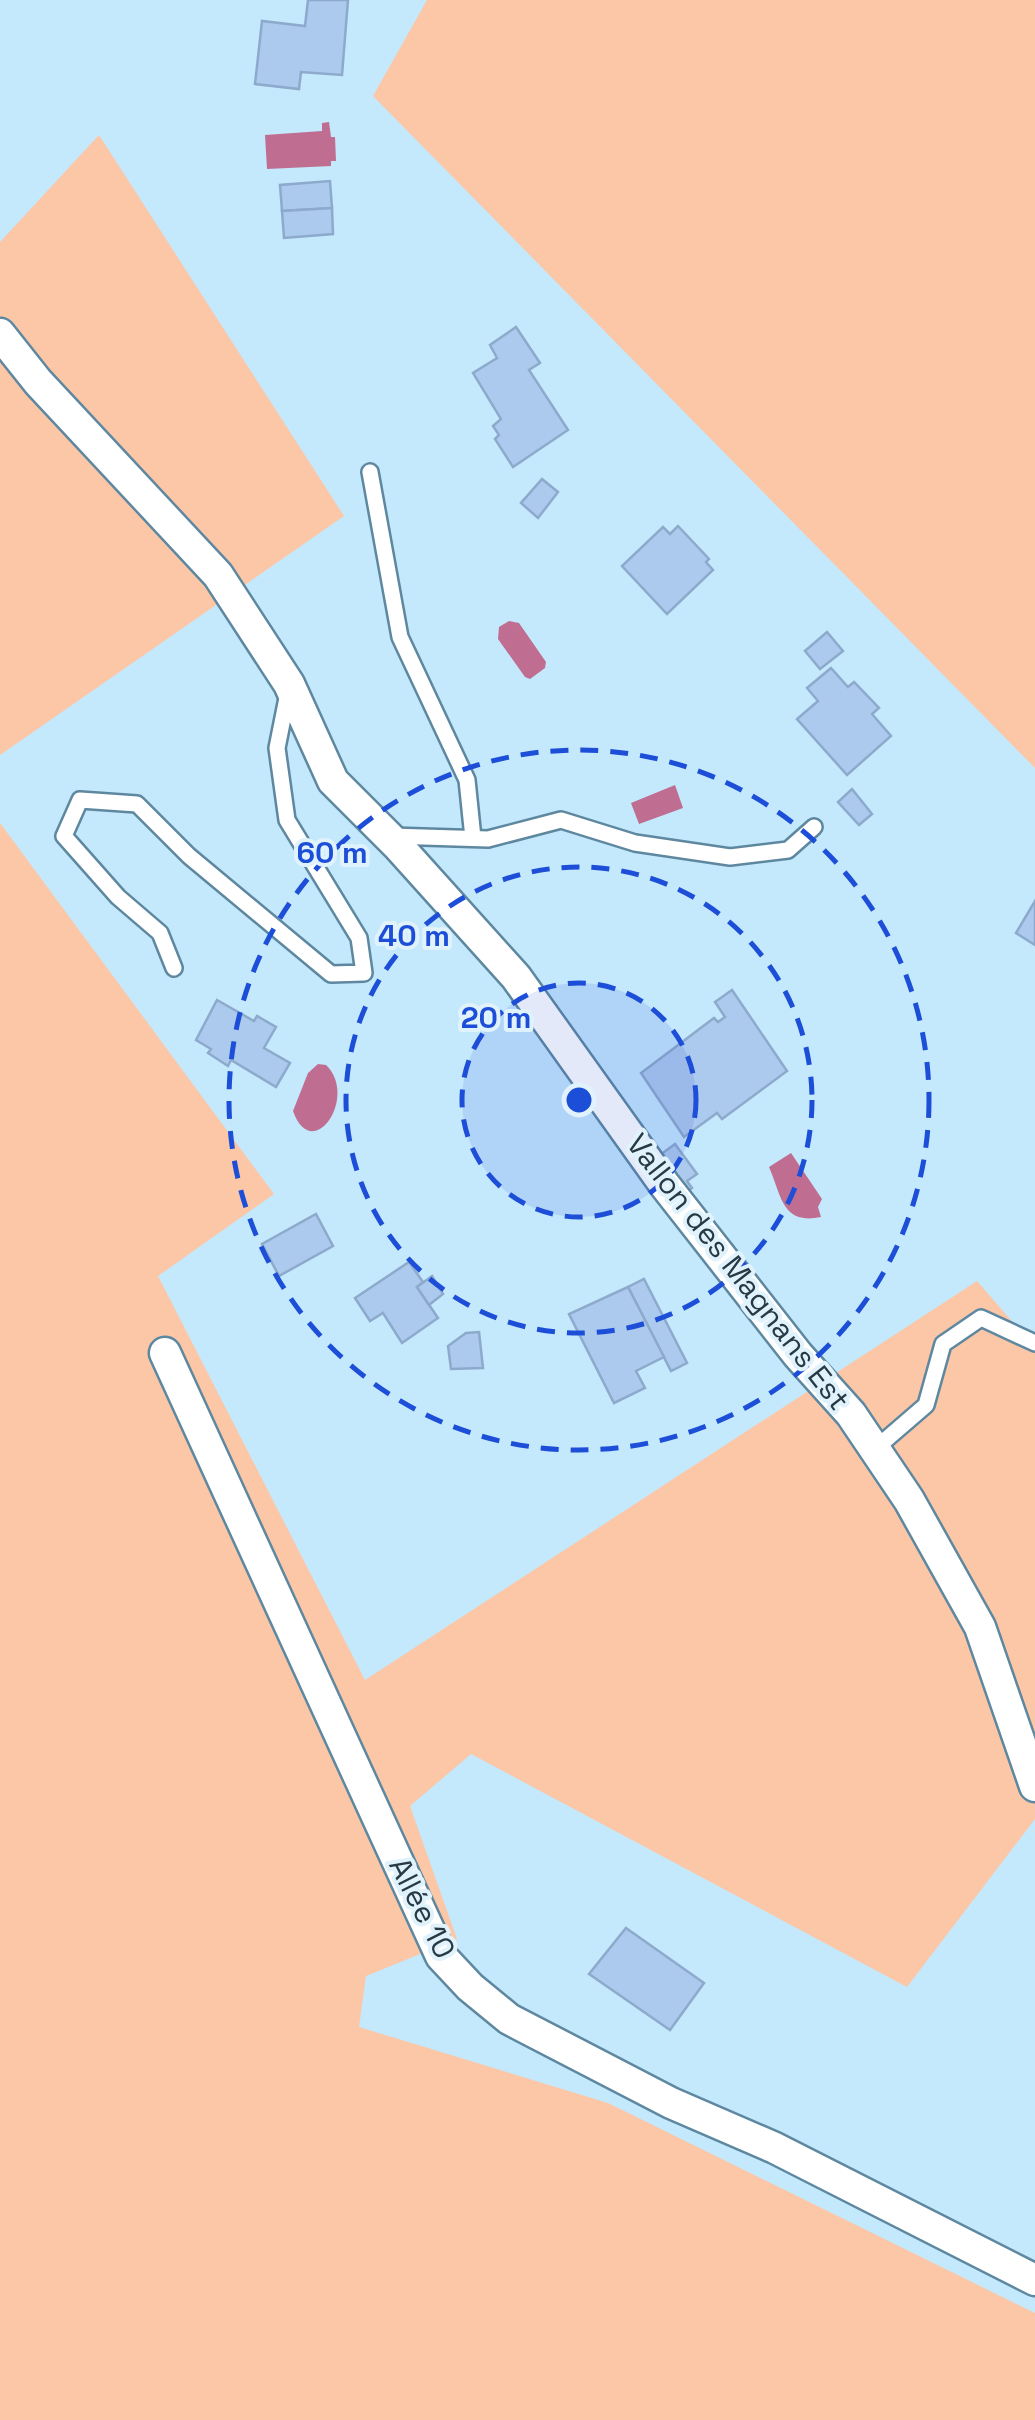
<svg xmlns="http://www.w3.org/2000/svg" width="1035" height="2420" font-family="'Space Grotesk',sans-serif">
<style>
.green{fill:#fcc7a7}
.water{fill:#bf6e92}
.building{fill:#accaed;stroke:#8daacc;stroke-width:2.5}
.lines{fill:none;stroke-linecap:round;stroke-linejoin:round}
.lane-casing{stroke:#5e88a0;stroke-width:20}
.street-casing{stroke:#5e88a0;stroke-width:35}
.lane{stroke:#fff;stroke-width:15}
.street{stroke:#fff;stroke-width:30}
.ring{fill:none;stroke:#1d4ed8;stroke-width:5;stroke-dasharray:18 12}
.labels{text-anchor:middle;stroke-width:8;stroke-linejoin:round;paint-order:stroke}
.street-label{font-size:30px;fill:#273a44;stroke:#e0f2fc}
.centre{fill:#1d4ed8;stroke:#e0f2fc;stroke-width:5}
.ring-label{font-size:30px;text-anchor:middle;font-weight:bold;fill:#1d4ed8;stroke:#e0f2fc;stroke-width:8;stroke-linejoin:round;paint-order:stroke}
</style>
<rect width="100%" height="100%" fill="#c4e8fc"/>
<g class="green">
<path d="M427,0H1035V768L373,96Z"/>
<path d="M99,135L344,516L0,755V242Z"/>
<path d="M0,823L274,1194L158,1276L365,1680L977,1281L1035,1348V1819L907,1987L471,1754L410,1806L457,1939L366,1976L359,2027L608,2103L1035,2313V2420H0Z"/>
</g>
<g class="water">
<path d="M329,122L331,137H335L336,161H331V166L267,169L265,135L322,131V123Z"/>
<path d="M509,621L519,623L546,662L545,668L530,679L525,677L498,639L499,627Z"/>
<path d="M675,785L683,808L639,824L631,803Z"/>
<path d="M318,1064L326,1065C359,1097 312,1165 293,1111L308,1073Z"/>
<path d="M791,1153L822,1199L818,1207L821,1217C782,1225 782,1197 769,1167Z"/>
</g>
<g class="building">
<path d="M308,0H348L342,75L301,72L299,89L255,84L262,21L305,26Z"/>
<path d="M330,181L332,208L282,211L280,185Z"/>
<path d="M332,208L333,234L284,238L282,211Z"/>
<path d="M516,327L540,363L529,370L568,430L513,467L495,439L499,435L493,426L501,419L473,373L497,358L490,345Z"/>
<path d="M542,479L558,492L538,518L521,503Z"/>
<path d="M678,526L709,559L706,562L713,570L667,614L622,566L663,527L670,534Z"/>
<path d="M827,632L843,651L820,669L805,651Z"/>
<path d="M831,668L848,687L854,682L879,708L872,714L891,736L847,775L797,719L818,701L807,688Z"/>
<path d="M852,789L872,814L859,825L838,802Z"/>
<path d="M1035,901V945L1016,933Z"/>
<path d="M732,990L787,1071L722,1119L717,1113L684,1137L641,1073L714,1018L718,1022L725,1017L715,1002Z"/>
<path d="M217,1000L254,1021L257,1016L276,1027L264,1048L290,1063L276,1087L231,1060L228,1066L208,1053L211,1049L196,1040Z"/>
<path d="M675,1144L697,1174L687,1181L692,1188L683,1195L656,1158Z"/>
<path d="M316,1214L333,1246L279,1276L262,1244Z"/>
<path d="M409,1262L423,1282L417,1287L438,1318L402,1343L383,1313L370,1321L355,1298Z"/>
<path d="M432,1276L443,1294L429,1305L417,1287Z"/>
<path d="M644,1279L687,1363L671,1371L628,1287Z"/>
<path d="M628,1287L664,1357L636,1371L645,1388L614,1403L569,1314Z"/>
<path d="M479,1332L483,1368L451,1369L448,1346L466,1333Z"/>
<path d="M626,1928L704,1983L670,2030L589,1974Z"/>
</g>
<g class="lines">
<g class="lane-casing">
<g id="lane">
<path d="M370,472L400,637L467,780L473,838"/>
<path d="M391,836L488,839L561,820L635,843L730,857L788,850L814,827"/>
<path d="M174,968L160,933L118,897L64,836L80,800L137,804L189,856L331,974L364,973L359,938L287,820L277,748L288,693"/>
<path d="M875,1449L926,1405L943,1344L981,1318L1035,1343"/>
</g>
</g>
<g class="street-casing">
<g id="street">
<path d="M0,334L38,382L218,575L289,684L333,781L399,847L516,977L664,1184L798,1355L851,1414L909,1500L980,1627L1035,1786"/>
<path d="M165,1353L441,1956L470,1987L509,2019L671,2103L775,2148L1035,2280"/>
</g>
</g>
<use href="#lane" class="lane"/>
<use href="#street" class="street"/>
</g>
<circle cx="579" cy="1100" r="117" fill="#1d4ed8" fill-opacity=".12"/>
<g class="ring">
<circle cx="579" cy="1100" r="117"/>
<circle cx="579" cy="1100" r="233"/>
<circle cx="579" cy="1100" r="350"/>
</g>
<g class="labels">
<g class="street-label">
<text transform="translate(738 1272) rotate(52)" y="10">Vallon des Magnans Est</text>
<text transform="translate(422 1908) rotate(63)" y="10">Allée 10</text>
</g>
</g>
<circle cx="579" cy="1100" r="15" class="centre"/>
<g class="ring-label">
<text x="332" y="863">60 m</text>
<text x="414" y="946">40 m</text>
<text x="496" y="1028">20 m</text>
</g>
</svg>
